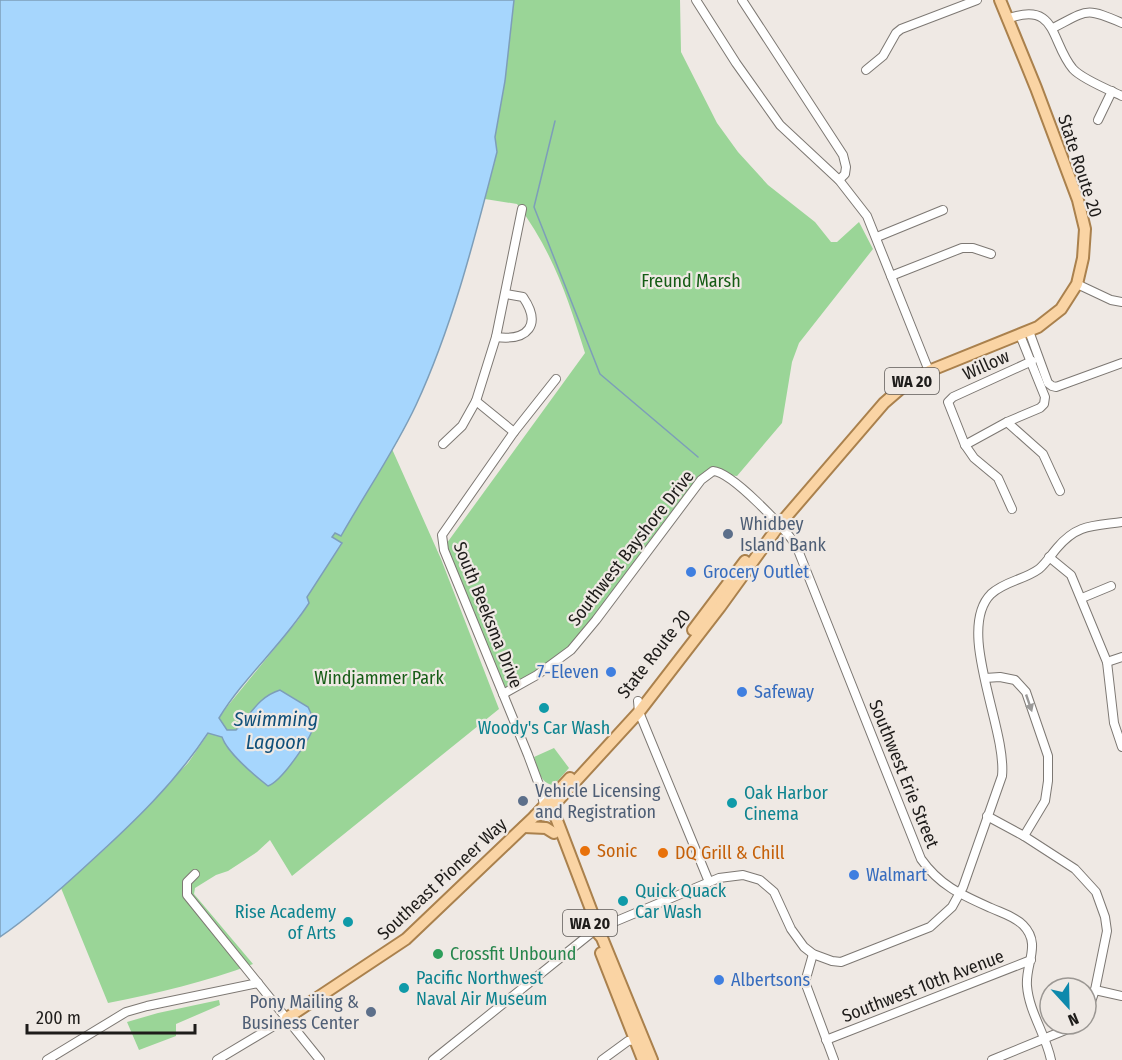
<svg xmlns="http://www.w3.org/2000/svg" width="1122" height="1060" font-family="'Fira Sans Condensed',sans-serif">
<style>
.green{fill:#9ad597}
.water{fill:#a6d6fd;stroke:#7d9eb9;stroke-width:1.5}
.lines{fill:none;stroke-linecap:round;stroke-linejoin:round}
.stream{stroke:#7d9eb9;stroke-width:1.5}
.minor-casing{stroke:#7d7873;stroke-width:10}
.major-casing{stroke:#aa814d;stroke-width:14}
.minor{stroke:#fff;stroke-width:8}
.major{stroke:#fad4a4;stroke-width:10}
.oneway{fill:#9a9998}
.service-dot{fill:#5c6f8a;stroke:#efe9e4;stroke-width:2}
.shop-dot{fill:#3f7fe0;stroke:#efe9e4;stroke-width:2}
.culture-dot{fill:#0f9aa8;stroke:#efe9e4;stroke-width:2}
.food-dot{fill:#e8710a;stroke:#efe9e4;stroke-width:2}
.leisure-dot{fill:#2e9e5b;stroke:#efe9e4;stroke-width:2}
.labels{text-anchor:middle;stroke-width:4.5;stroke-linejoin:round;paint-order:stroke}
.shield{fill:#efe9e4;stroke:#5d5a57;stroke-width:1.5}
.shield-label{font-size:16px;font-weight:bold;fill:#1e1c1a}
.street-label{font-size:18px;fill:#1e1c1a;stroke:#efe9e4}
.park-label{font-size:18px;fill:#155c15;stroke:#efe9e4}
.service-label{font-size:18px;fill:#4e5e75;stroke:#efe9e4;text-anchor:start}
.shop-label{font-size:18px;fill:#366cbe;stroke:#efe9e4;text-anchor:start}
.culture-label{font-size:18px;fill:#0d838f;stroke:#efe9e4;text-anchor:start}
.food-label{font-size:18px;fill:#c56008;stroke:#efe9e4;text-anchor:start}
.leisure-label{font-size:18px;fill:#27864d;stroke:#efe9e4;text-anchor:start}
.water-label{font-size:20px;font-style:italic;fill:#11507a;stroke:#efe9e4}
</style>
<rect width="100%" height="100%" fill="#efe9e4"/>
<g class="green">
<path d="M514,0H680L681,52L717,123L738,152L768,185L815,222L831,242H837L859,222L873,249L799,343L792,362L782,423L737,476L726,475L713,471L571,650L503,694L444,547L585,353C568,298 552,250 517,204L485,199L497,152L495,137L505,81Z"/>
<path d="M392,449L441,559L499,709L292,876L270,840L257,852L228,871L216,875L195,888L194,894L253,964C206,982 158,993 108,1003L61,888L106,848L188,763L226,708L298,620L309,603L306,597L342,544L332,537L335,532L341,535Z"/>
<path d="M554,748L569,768L554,785C540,784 538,769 534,757Z"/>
<path d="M219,1000L220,1005L176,1024V1036L139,1050L127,1022L158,1013Z"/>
</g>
<path class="water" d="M0,0H514L505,81L495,137L497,152C475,237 453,325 416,405C395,450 366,492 341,536L335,533L332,537L342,543L307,597L309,603C283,644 244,677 219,718L227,730H236C251,714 258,697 280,690L308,707L315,722C313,736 282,781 268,786C254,775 227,752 222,737L208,733C175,783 133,823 89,863C61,889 32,915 0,937Z"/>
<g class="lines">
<path class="stream" d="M555,121L534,207L600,374L698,457"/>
<g class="minor-casing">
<g id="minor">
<path d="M696,0L736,63L780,125L839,180L867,216L929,371"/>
<path d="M742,0L843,155L846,167L845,174L839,180"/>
<path d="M1007,19C1058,0 1050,42 1073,69C1082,79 1109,90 1122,96"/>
<path d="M1053,28C1088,10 1085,7 1122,23"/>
<path d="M866,70L883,56L896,33L901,29L977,0"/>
<path d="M1098,120L1112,91"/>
<path d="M877,237L943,210"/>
<path d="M891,276L962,248H973L991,254"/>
<path d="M1077,284L1111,300L1122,302"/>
<path d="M1029,331L1048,383L1052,386L1056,387L1122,363"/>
<path d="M496,337C528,341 542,325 523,297L506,294"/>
<path d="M476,401L514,432"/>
<path d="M1007,422L1043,454L1060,491"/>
<path d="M443,444L462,426L476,401L496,337L522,209"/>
<path d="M965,445L1007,422L1040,408L1044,404L1045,397L1020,335"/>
<path d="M1012,509L998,478L974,458L965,445L948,402L953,397L1032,361"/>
<path d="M1049,557L1071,575L1107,662L1114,723L1122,747"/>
<path d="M1082,598L1111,586"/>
<path d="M1107,662L1122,657"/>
<path d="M985,678L1000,677L1015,680L1026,692L1048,756V781L1045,801L1024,836"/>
<path d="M503,694L537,675L571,650L596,620L701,480L713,471C732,472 784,528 796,545L921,859C940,886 962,895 991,908C1002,913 1014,916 1023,925C1042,944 1025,964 1027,986C1029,1012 1046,1035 1051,1060"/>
<path d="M638,701L639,712L709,882"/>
<path d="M544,805L541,790L528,755L444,550L442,535L514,432L556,379"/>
<path d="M987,816L1024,836L1075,869L1096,892L1105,917L1107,931L1095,990L1086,1016"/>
<path d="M195,874L187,882V895L320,1060"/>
<path d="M813,954L805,982L834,1060"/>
<path d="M1095,990L1122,996"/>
<path d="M826,1040L1031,960"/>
<path d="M47,1060L126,1012L147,1006L258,983"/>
<path d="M217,1060L287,1018"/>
<path d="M433,1060L595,930L719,878L743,875L760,880L774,892L791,929L804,947L813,954L832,961L841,962L930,927L952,907L963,887L1002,776C1007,728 955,630 991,594C1005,581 1024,580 1039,569C1046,563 1051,555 1057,548C1077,524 1093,526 1122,522"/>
<path d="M602,1060L628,1041L637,1040"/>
<path d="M992,1060L1080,1024"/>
</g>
</g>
<g class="major-casing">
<g id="major">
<path d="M693,630L745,561"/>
<path d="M550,802L595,920V930L602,938L652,1060"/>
<path d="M535,816L547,812L552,807L639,712L720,607L780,524L884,403L906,384L929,371L1038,327L1061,309L1077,284L1083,258L1085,229L1078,200L1036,88L1000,0"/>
<path d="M524,827L546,828L554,833"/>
<path d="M601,953L643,1060"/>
<path d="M287,1018L406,939L535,816L570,778"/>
</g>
</g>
<use href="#minor" class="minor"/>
<use href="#major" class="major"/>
</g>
<defs><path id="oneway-solid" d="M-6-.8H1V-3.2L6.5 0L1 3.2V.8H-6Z" transform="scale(1.5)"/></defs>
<use class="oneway" href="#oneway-solid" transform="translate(1029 703) rotate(71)"/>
<g class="service-dot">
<circle cx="728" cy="534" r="6"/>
<circle cx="523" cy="801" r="6"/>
<circle cx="371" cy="1012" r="6"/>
</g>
<g class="shop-dot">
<circle cx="691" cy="572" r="6"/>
<circle cx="611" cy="672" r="6"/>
<circle cx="742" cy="692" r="6"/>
<circle cx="854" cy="875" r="6"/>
<circle cx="719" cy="980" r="6"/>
</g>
<g class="culture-dot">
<circle cx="544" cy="708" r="6"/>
<circle cx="732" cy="803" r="6"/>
<circle cx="623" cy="901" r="6"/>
<circle cx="348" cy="922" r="6"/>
<circle cx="404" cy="988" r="6"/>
</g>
<g class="food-dot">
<circle cx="585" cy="851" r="6"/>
<circle cx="663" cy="853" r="6"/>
</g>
<circle class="leisure-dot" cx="438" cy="954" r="6"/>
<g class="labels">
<g class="shield">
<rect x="885" y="368" width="54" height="26" rx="4.5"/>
<rect x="563" y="910" width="54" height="26" rx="4.5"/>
</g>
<g class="shield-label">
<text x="912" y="387">WA 20</text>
<text x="590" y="929">WA 20</text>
</g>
<g class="street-label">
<text transform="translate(1080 166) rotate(72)" y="6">State Route 20</text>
<text transform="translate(986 365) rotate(-24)" y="6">Willow</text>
<text transform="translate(631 548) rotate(-52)" y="6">Southwest Bayshore Drive</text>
<text transform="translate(488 615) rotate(68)" y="6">South Beeksma Drive</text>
<text transform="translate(654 654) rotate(-52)" y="6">State Route 20</text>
<text transform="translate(904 774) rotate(68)" y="6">Southwest Erie Street</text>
<text transform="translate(442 879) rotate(-43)" y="6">Southeast Pioneer Way</text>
<text transform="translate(923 986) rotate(-21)" y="6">Southwest 10th Avenue</text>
</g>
<g class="park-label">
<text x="691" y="287">Freund Marsh</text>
<text x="379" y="684">Windjammer Park</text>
</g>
<g class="service-label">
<text x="740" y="530">Whidbey<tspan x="740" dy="21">Island Bank</tspan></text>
<text x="535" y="797">Vehicle Licensing<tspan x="535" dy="21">and Registration</tspan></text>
<text x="359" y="1008" text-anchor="end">Pony Mailing &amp;<tspan x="359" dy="21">Business Center</tspan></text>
</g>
<g class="shop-label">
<text x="703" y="578">Grocery Outlet</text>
<text x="599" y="678" text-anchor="end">7-Eleven</text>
<text x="754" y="698">Safeway</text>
<text x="866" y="881">Walmart</text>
<text x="731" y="986">Albertsons</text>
</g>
<g class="culture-label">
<text x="544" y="734" text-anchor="middle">Woody's Car Wash</text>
<text x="744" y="799">Oak Harbor<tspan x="744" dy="21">Cinema</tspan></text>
<text x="635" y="897">Quick Quack<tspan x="635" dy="21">Car Wash</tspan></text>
<text x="336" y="918" text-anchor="end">Rise Academy<tspan x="336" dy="21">of Arts</tspan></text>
<text x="416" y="984">Pacific Northwest<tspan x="416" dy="21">Naval Air Museum</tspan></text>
</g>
<g class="food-label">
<text x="597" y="857">Sonic</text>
<text x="675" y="859">DQ Grill &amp; Chill</text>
</g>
<g class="leisure-label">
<text x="450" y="960">Crossfit Unbound</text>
</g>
<g class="water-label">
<text x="276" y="726">Swimming<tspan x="276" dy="23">Lagoon</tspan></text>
</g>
</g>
<g transform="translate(1068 1006) rotate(158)"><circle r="28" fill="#efe9e4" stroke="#9b9793" stroke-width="1.5"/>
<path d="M0-4.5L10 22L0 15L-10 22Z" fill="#0e89ac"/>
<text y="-9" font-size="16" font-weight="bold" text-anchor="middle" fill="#1e1c1a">N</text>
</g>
<path d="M27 1024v9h168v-9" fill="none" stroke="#1e1c1a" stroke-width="3"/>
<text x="36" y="1024" font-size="18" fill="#1e1c1a" stroke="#efe9e4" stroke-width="4.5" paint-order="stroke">200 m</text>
</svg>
